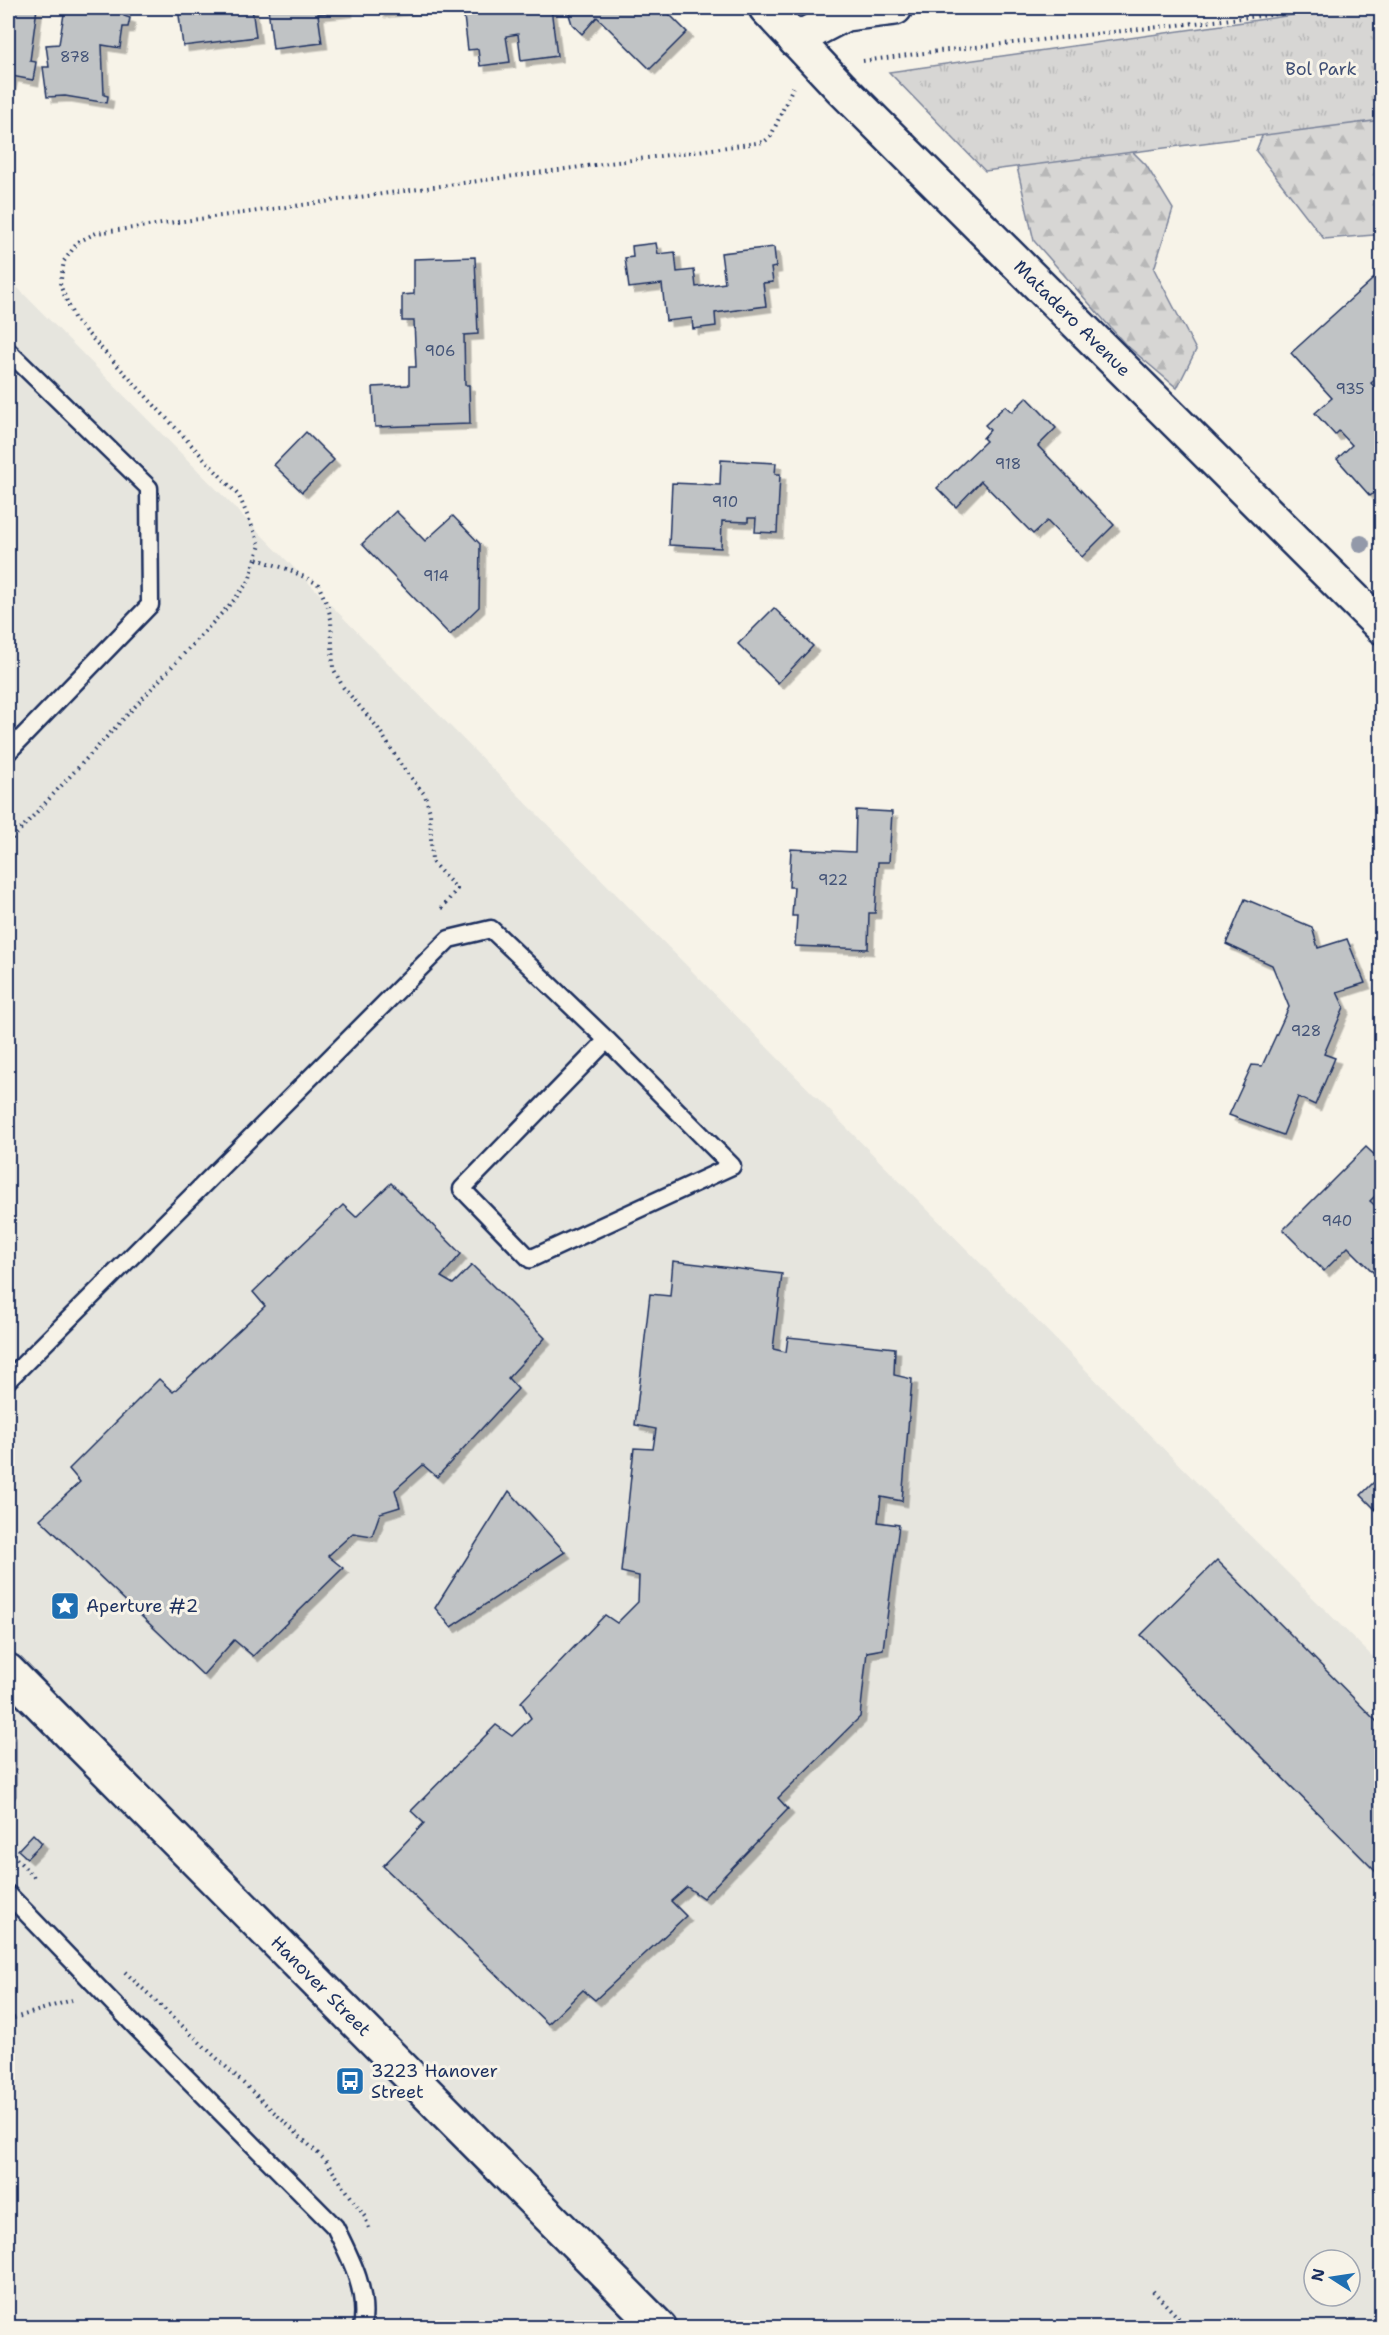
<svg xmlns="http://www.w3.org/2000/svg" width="1389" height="2335" font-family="'Shantell Sans',sans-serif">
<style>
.built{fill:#e6e5de;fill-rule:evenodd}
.forest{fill:url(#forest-firs);stroke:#798299;stroke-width:1.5}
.park{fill:url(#park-tufts);stroke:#798299;stroke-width:1.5}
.building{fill:#c0c3c5;stroke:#1b2f5e;stroke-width:1.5;filter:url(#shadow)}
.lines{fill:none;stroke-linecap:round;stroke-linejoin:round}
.lane-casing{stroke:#1b2f5e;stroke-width:21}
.street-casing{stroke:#1b2f5e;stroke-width:38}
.secondary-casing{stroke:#1b2f5e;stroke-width:38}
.path{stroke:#1b2f5e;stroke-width:4;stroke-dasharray:1.5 4.5;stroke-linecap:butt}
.lane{stroke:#f7f3e8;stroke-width:16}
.street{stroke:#f7f3e8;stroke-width:33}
.secondary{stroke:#f7f3e8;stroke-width:33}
.tree{fill:#9399a9}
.labels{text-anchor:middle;stroke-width:6;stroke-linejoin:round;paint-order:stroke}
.number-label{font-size:15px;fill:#445478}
.park-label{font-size:18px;fill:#415076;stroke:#f7f3e8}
.street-label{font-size:18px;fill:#1b2f5e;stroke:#f7f3e8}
.poi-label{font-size:18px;fill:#1b2f5e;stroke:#f7f3e8;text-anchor:start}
</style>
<defs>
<pattern id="forest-firs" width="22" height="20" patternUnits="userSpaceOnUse" patternTransform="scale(1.5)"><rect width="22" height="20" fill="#d7d6d4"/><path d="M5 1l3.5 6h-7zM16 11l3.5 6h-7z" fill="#b8b8b8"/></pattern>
<pattern id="park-tufts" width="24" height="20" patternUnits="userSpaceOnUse" patternTransform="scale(1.5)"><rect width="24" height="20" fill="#d7d6d4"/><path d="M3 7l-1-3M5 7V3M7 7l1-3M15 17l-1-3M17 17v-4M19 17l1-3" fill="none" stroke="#b8b8b8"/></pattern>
<filter id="shadow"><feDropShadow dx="5.5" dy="5.5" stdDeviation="0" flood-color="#0004"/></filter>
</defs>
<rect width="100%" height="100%" fill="#f7f3e8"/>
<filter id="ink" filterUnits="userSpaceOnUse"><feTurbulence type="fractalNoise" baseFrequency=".0167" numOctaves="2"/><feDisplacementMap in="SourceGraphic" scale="12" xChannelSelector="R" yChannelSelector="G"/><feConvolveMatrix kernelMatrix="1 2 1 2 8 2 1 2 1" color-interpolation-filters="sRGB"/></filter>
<g filter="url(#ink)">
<path class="built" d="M8,278L1216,1502L1381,1665V2327H8ZM1314,2260H1350V2296H1314Z"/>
<g class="forest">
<path d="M1381,91V243L1374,235L1324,239L1256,151L1276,102Z"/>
<path d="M1106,125L1146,165L1173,209L1154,269L1196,350L1177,388L1125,344L1034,241L1011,141Z"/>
</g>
<g class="park">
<path d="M1342,8H1381V120L985,171L889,72Z"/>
<path d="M8,1730L16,1737V1796L8,1809Z"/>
</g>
<g class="building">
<path d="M8,8H37L30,61L36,62L33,80L12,76L9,89Z"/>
<path d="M65,8H125L124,16L130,18L128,27H123L120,48L102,45L104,95L108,96L107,103L65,96L47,97L43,67H49L46,45L59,44Z"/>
<path d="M178,8H252L256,37L183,46Z"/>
<path d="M268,8H347V11L318,14L322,43L273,49Z"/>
<path d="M379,8H422L379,12Z"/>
<path d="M463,8H551L557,56L521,61L518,34L506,36L510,62L480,66L478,49L468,50L464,16L469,15L468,11L463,12Z"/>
<path d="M567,8H663L687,32L650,69L597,17L582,34L572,24Z"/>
<path d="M656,243L658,254L675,252L677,272L694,270L696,287L725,283L721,253L774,247L776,267L771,268L773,282L763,283L766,306L715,313L716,326L693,329L692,318L666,321L662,284L629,288L625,258L633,257L632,246Z"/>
<path d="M475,257L478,334L464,335L465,385H469L470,424L375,427L373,387L409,385V367H416L414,321H402V295L414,294V259Z"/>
<path d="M1382,271V374L1371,383L1382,395V486L1370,496L1337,459L1352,445L1339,431L1335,435L1315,413L1332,398L1291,353Z"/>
<path d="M1027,397L1056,428L1038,446L1114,525L1082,557L1047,521L1033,534L981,481L956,507L937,488L986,441L983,438L990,430L985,425L1005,406L1012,412Z"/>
<path d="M306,432L334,460L302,492L274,465Z"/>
<path d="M721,460L776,463L775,474H780L777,533L755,532L756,518H748V522L722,521L721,548L669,545L672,483L720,485Z"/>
<path d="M396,511L425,541L453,516L480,544L479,607L450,635L362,544Z"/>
<path d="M774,608L813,646L778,683L738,644Z"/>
<path d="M856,810L892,812L889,862H878L875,913H869L868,949L795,946L797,916H792L794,887H789L791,849L855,852Z"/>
<path d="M1245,899L1312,927L1318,948L1347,939L1365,983L1337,992L1344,1007L1324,1054L1335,1058L1315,1105L1298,1097L1283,1135L1229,1115L1252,1065L1262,1066L1289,1007L1272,965L1226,944Z"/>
<path d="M1366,1147L1382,1162V1189L1370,1201L1382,1212V1281L1348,1247L1324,1271L1283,1230Z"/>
<path d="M391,1183L461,1254L441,1277L453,1284L472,1265L545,1338L508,1378L518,1389L437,1477L423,1465L395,1490L400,1507L380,1513L372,1536L353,1533L328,1556L343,1568L253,1656L234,1640L203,1675L40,1519L80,1482L69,1469L159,1379L173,1392L265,1306L253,1292L343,1205L356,1217Z"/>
<path d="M673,1261L782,1274L773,1349L786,1352L788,1337L895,1348L894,1375L912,1379L902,1501L881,1497L878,1522L899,1525L883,1649L867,1652L860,1717L778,1798L788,1809L703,1898L687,1887L671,1901L686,1916L595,2000L583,1990L548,2024L383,1866L424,1823L411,1811L496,1725L512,1736L531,1718L521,1702L605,1615L617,1623L638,1602L639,1576L621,1572L634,1448L653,1449L656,1429L635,1425L650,1294L670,1296Z"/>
<path d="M1382,1474V1516L1361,1495Z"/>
<path d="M509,1491L565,1552L451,1627L435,1608Z"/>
<path d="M1217,1560L1382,1727V1878L1141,1635Z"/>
<path d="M33,1834L42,1843L27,1858L18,1850Z"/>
</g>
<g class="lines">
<g class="lane-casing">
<g id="lane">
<path d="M8,351L149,488L150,605L8,752"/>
<path d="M8,1380L449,939L491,929L607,1040L732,1166L530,1259L462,1189L607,1040"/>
<path d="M8,1894L137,2028L335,2227C350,2257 369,2292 362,2328"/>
</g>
</g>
<g class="street-casing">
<g id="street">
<path id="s1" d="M766,8L841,88L1382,627"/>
<path d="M795,40L845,14L895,8"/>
</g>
</g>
<g class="secondary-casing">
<g id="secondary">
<path id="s2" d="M8,1671L660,2328"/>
</g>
</g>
<g class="path">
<path d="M863,61L939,51L1333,8"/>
<path d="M257,559L290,570L318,584L328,607L331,619L333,668L343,687L378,728L401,765L425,795L430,812L432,862L457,889L439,912"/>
<path d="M8,843L234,600L249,581L260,545L239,496L75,320L60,285L64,261L78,242L96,233L764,142L771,136L793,87"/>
<path d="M8,1850L35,1878"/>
<path d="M125,1972L325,2160L365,2217L370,2231"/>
<path d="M8,2020L72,2000"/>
<path d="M1377,2066L1382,2070"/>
<path d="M1153,2291L1188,2328"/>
</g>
<use href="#lane" class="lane"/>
<use href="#street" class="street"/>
<use href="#secondary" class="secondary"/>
</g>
<circle class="tree" cx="1361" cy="544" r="9"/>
</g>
<defs>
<g id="sight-square" transform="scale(1.5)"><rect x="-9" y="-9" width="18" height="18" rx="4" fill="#1f6fb2" stroke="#f7f3e8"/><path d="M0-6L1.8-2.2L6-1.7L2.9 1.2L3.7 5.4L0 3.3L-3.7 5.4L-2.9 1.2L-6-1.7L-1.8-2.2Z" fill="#fff"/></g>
<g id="bus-square" transform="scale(1.5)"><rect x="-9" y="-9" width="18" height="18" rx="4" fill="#1f6fb2" stroke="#f7f3e8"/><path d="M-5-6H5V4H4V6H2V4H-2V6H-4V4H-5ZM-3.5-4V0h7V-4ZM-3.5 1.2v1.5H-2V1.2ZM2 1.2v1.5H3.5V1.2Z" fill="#fff"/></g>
</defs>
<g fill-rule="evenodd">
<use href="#sight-square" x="65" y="1606"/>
<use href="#bus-square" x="350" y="2081"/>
</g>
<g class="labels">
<g class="number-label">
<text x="75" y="62">878</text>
<text x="440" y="356">906</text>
<text x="1350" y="394">935</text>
<text x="1008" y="469">918</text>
<text x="725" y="507">910</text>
<text x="436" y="581">914</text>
<text x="833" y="885">922</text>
<text x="1306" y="1036">928</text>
<text x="1337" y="1226">940</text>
</g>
<g class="park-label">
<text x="1321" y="75">Bol Park</text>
</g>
<g class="street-label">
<text dy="6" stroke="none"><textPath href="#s1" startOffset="436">Matadero Avenue</textPath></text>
<text dy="6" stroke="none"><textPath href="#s2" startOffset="444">Hanover Street</textPath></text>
</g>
<g class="poi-label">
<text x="86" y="1612">Aperture #2</text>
<text x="371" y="2077">3223 Hanover<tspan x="371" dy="21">Street</tspan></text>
</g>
</g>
<rect width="1389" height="2335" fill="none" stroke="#f7f3e8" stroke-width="30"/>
<rect x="15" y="15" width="1359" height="2305" fill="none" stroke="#1b2f5e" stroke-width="2" filter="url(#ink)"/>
<g transform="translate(1332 2278) rotate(282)"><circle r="28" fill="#f7f3e8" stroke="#9fa5b1" stroke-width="1.5"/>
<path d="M0-4.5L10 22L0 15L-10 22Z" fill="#1f6fb2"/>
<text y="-9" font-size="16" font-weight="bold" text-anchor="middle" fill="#1b2f5e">N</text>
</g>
</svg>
